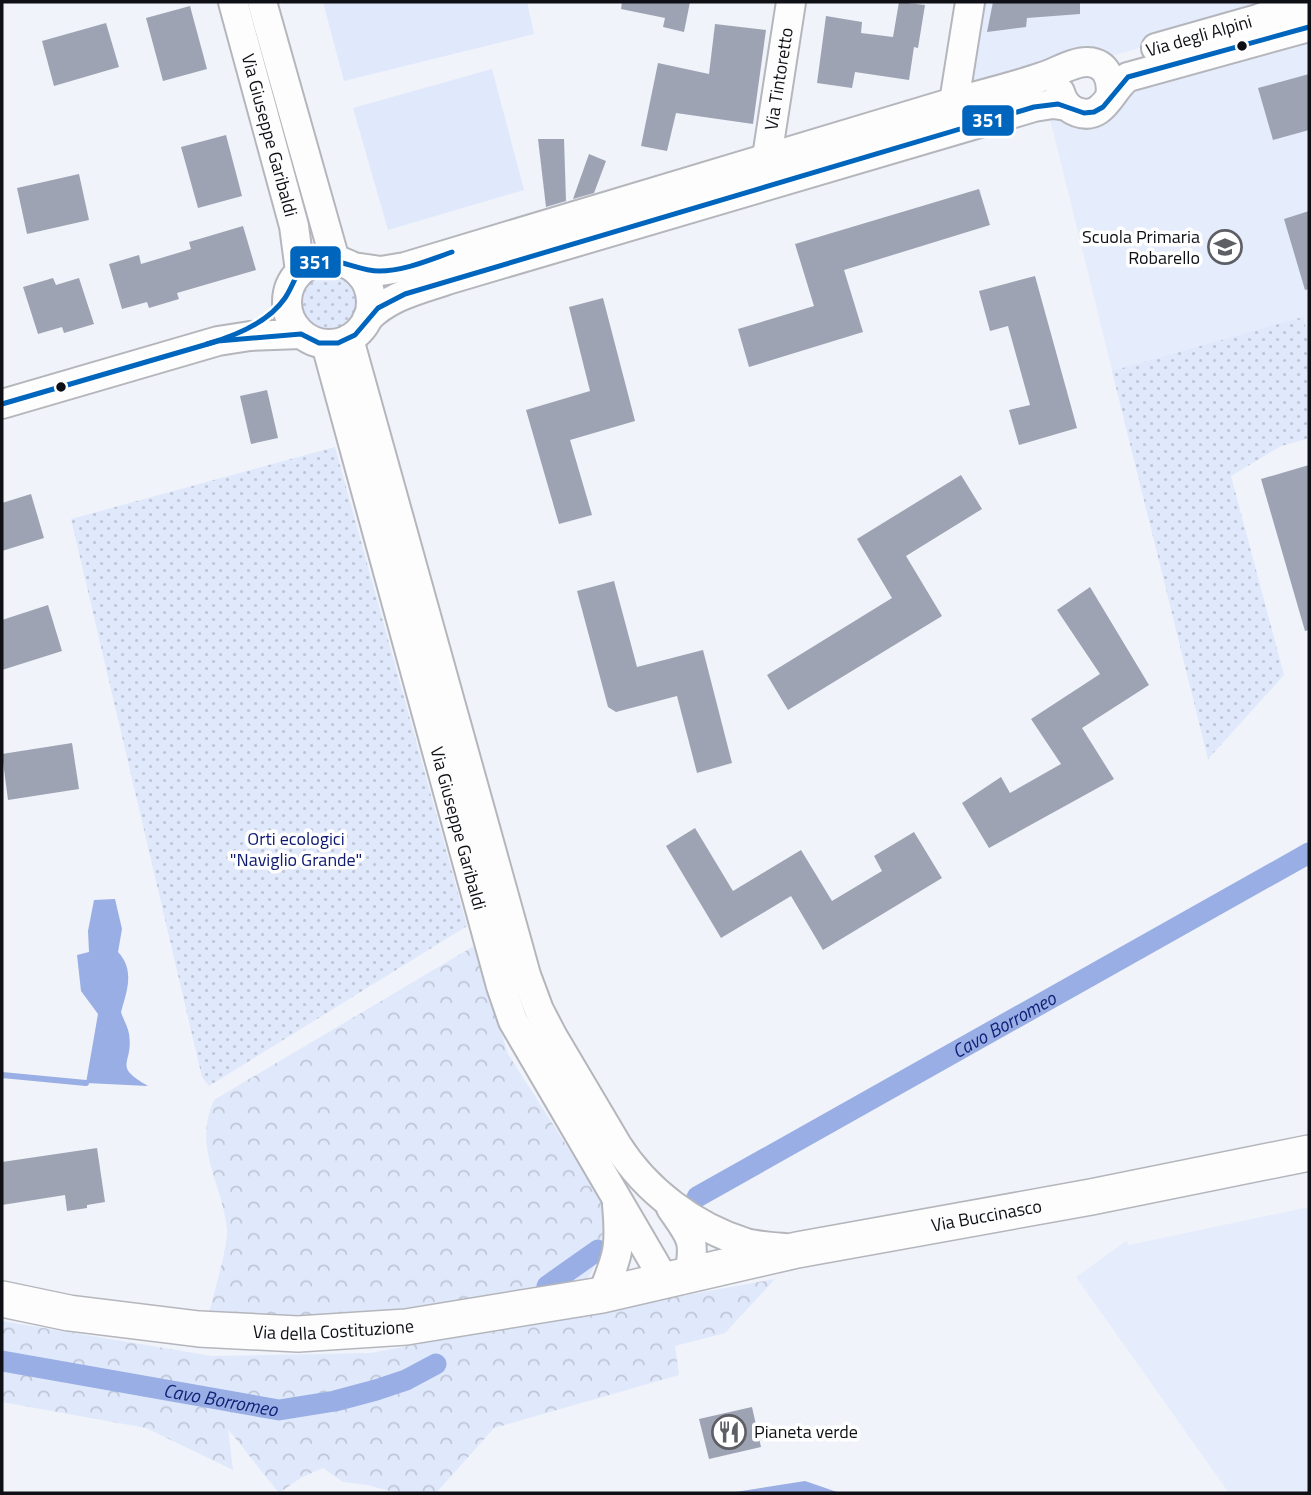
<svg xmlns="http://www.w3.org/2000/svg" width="1311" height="1495" font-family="'Titillium Web',sans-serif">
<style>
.built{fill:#e5ecfc}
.grass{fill:url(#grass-dots)}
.forest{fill:url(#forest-crowns)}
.pitch{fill:#e0e8fb}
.water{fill:#99aee4}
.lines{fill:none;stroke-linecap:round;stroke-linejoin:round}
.stream{stroke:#99aee4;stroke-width:6}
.canal{stroke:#99aee4;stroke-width:21}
.building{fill:#9da3b3}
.minor-casing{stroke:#b4b6bc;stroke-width:32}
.major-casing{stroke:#b4b6bc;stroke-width:38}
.minor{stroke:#fdfdfe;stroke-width:28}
.major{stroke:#fdfdfe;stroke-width:35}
.bus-1-casing{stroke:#fff;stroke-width:10}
.bus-1{stroke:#0065bd;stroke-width:5}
.bus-dot{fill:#0e1015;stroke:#fff;stroke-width:2.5}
.labels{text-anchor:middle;stroke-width:7;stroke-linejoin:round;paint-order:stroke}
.street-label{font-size:18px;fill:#0e1015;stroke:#fff}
.poi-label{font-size:18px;fill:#0e1015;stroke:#fff;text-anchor:end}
.park-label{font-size:18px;fill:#0d1a70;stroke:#fff}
.water-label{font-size:19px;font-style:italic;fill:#122278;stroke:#fff}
.line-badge{stroke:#fff;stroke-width:2.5}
.badge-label{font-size:19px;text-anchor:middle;font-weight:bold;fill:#fff}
</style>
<defs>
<pattern id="grass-dots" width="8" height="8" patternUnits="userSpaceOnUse" patternTransform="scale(1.75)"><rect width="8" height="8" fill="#e0e8fb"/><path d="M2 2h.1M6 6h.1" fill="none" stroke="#bfc6d6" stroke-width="1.8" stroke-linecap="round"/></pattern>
<pattern id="forest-crowns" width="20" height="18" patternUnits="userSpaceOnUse" patternTransform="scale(1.75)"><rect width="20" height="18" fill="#e0e8fb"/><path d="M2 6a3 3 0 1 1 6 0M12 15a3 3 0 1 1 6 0" fill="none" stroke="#bfc6d6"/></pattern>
</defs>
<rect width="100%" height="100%" fill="#f0f3fa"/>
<g class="built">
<path d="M974,2H1295L1280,8L1108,57L959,97Z"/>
<path d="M1309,40V438L1281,446L1150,524L1050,119L1120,98L1134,91Z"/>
<path d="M1309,1207V1493H1229L1076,1277L1126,1241L1129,1245Z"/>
</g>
<g class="grass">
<circle cx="330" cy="303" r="30"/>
<path d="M1303,317L1309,341V438L1281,446L1231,476L1284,675L1208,759L1112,371Z"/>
<path d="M335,447L467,926L209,1086L202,1077L71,519Z"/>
</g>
<g class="forest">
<path d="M474,946L508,1054L609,1212L605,1249L584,1284L302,1321L209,1314C213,1295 228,1247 227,1230C223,1183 192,1149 214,1100Z"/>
<path d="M775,1279L725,1333L675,1346L679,1375L494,1428L436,1493H397L367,1485L343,1482L323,1468L302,1477L279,1493L228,1429L233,1470L146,1428L2,1402V1321L212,1356L370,1353Z"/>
</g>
<g class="pitch">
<path d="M323,2H527L534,34L344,81Z"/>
<path d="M492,69L524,190L388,230L353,108Z"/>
</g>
<g class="water">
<path d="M115,899L122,929L118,952C135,970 127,991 121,1012C123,1019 128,1027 129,1034C134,1065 111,1065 148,1086L86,1083L98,1014L81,991L77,955L89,952L88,931L94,900Z"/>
<path d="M805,1481L840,1493H729Z"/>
</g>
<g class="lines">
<path class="stream" d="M2,1075L86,1083"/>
<g class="canal">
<path id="s1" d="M697,1197L1309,853"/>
<path d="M547,1286L598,1250"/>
<path id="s2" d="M2,1361L279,1410L335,1401L376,1390L406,1380L436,1364"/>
</g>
</g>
<g class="building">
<path d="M622,2H690L684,32L663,27L665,18L621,9Z"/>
<path d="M899,2L925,5L918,48L914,47L909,80L855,72L852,88L817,83L826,16L862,22L861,33L893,37Z"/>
<path d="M993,2H1080V14L1027,18L1026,27L987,32Z"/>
<path d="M190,6L207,69L163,81L146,18Z"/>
<path d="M106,23L119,67L54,86L42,41Z"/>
<path d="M715,24L766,30L753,124L676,113L667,151L641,146L658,63L709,74Z"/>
<path d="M1309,74V130L1273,140L1258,88Z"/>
<path d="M226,135L242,196L198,208L181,147Z"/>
<path d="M538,139H564L566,201L546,207Z"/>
<path d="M589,154L606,161L594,193L573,199Z"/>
<path d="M79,174L89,220L27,234L17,188Z"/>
<path d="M979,189L990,225L844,270L863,332L749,367L738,329L814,306L795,244Z"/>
<path d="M1309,211V289L1305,290L1284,219Z"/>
<path d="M243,226L256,270L177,293L179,299L149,308L147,302L122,309L109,264L139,255L141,264L191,249L189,242Z"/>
<path d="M1035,276L1077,428L1019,445L1009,410L1030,405L1008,326L990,331L979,291Z"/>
<path d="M53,278L56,285L79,278L94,324L64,333L62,327L38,334L23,287Z"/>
<path d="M603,298L635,421L570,440L592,515L559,524L526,410L590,391L569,307Z"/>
<path d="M267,390L278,438L251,444L240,396Z"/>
<path d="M1309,465V630L1305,631L1261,479Z"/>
<path d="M961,475L982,509L906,556L942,616L788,710L767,675L892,598L857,539Z"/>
<path d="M31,494L44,538L2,551V503Z"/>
<path d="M614,581L637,667L703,650L732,763L697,773L677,696L616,712L608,707L577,591Z"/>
<path d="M1090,587L1149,685L1082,728L1114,779L989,848L962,803L1001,777L1010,793L1061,764L1031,719L1100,674L1057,610Z"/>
<path d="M48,605L62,651L2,670V620Z"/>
<path d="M72,743L79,789L8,800L2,754Z"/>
<path d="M695,828L733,891L801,850L832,901L882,871L874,856L914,832L942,878L823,950L791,896L721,938L666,846Z"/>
<path d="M97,1148L105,1202L87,1205V1208L67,1211L65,1195L2,1205V1162Z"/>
<path d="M752,1407L761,1447L709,1459L699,1419Z"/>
</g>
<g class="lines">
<g class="minor-casing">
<g id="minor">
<path id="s3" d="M233,2L294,226L300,271"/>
<path d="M262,2L335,260"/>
<path d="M1156,48L1258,19L1304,2"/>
<path d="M1060,92C1063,102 1068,109 1077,112C1104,122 1111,88 1128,77L1309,27"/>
<path d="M954,102L970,2"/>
<path id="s4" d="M767,157L791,2"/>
<circle cx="329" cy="302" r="42"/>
<path d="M353,267L381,271L405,267L954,102C983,94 1013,87 1042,77C1055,73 1075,61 1088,62C1107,63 1113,81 1110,97"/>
<path d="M367,319C389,296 418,290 447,280L1034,107L1053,104L1067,106"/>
<path d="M349,339L526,975L539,1010L553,1037L617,1145C646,1191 694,1227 746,1243C758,1246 772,1247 784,1248"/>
<path id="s5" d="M326,344L501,986L513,1021L665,1281"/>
<path d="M2,404L218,341L250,336L301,334"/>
<path d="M671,1208C691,1237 696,1239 689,1275"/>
<path d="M602,1295C618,1256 621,1247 617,1205"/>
</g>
</g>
<g class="major-casing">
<g id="major">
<path id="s6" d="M2,1299L69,1313L199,1329L298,1334L406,1327L602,1295L797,1250L1091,1197L1309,1153"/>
</g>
</g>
<use href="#minor" class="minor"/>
<use href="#major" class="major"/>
<g class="bus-1-casing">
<g id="bus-1">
<path d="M207,344C235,336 268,323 285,298C294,285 295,271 310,264C333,253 355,271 379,271C404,271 429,260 452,252"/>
<path d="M2,404L218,341L301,334L319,343H338L355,335L378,308L405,294L1034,107L1058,104L1084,113L1094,112L1103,107L1128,77L1309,27"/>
</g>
</g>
<use href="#bus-1" class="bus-1"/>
</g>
<defs>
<g id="school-ring" transform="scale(1.75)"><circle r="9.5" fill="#fff" stroke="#5d5f65" stroke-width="1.5"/><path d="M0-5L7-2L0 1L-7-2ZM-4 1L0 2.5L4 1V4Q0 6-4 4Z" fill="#5d5f65"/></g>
<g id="restaurant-ring" transform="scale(1.75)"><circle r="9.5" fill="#fff" stroke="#5d5f65" stroke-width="1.5"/><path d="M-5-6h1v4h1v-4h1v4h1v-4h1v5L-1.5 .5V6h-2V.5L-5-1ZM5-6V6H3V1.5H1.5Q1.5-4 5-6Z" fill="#5d5f65"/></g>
</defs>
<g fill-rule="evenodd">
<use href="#school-ring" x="1225" y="247"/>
<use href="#restaurant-ring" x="729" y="1432"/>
</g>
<g class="bus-dot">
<circle cx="1242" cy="46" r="6"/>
<circle cx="61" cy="387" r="6"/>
</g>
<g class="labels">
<g class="street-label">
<text transform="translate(1199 36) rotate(-16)" y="6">Via degli Alpini</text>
<text dy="6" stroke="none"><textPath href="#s4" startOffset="79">Via Tintoretto</textPath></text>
<text dy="6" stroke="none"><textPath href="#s3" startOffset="138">Via Giuseppe Garibaldi</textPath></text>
<text dy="6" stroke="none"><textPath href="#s5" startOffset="502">Via Giuseppe Garibaldi</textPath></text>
<text dy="6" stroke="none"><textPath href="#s6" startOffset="998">Via Buccinasco</textPath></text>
<text dy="6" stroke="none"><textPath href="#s6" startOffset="334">Via della Costituzione</textPath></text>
</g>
<g class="poi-label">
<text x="1200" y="243">Scuola Primaria<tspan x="1200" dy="21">Robarello</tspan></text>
<text x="754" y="1438" text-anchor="start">Pianeta verde</text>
</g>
<g class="park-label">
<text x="296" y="845">Orti ecologici<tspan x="296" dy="21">"Naviglio Grande"</tspan></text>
</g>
<g class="water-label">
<text dy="7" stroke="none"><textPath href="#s1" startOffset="352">Cavo Borromeo</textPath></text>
<text dy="7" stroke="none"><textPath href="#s2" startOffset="222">Cavo Borromeo</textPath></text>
</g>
</g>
<g class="line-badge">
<rect x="961" y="104" width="54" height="33" rx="7" fill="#0065bd"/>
<rect x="289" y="245" width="53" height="34" rx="7" fill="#0065bd"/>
</g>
<g class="badge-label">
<text x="988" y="127">351</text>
<text x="315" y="269">351</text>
</g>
<rect width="1311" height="1495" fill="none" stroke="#0e1015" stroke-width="7"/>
</svg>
